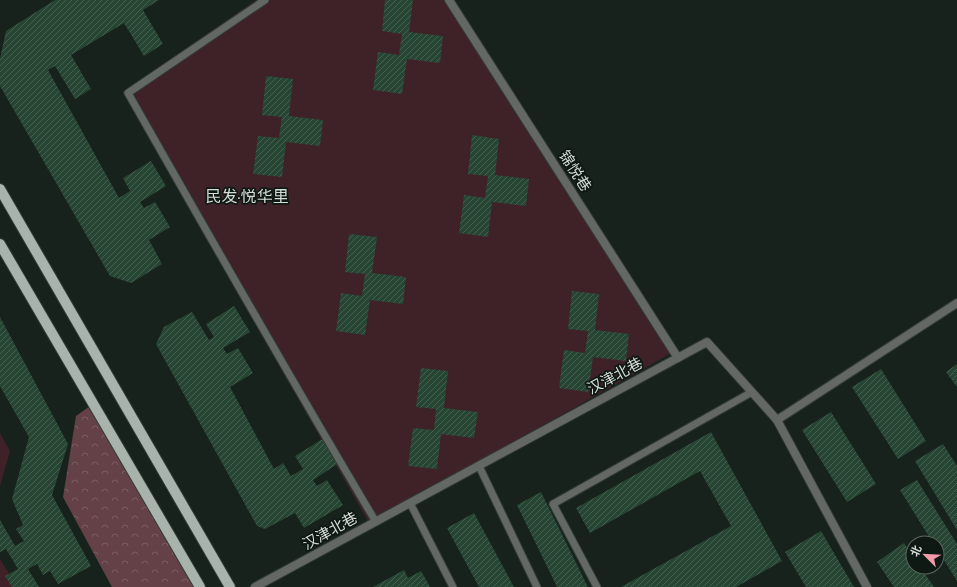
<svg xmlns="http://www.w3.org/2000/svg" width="957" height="587" font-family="Karla,'Noto Sans SC',sans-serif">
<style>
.grass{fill:#3e2227}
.forest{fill:url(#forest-crowns)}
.building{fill:url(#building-hatch)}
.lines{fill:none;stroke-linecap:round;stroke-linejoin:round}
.lane-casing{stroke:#323c36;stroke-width:9}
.street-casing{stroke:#323c36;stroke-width:10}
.primary-casing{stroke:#323c36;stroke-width:12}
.lane{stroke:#636865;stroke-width:7}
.street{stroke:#636865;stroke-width:8}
.primary{stroke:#a7b3ab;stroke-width:10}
.labels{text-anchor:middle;stroke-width:3.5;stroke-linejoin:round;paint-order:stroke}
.street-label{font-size:15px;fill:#d5dcd7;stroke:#0f1913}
.neighbourhood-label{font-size:16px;fill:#d5dcd7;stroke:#0f1913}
</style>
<defs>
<pattern id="forest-crowns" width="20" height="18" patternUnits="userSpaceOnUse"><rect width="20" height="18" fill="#634147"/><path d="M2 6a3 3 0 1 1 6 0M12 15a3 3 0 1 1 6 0" fill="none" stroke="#785c61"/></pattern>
<pattern id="building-hatch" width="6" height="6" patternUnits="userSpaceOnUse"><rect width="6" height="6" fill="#274533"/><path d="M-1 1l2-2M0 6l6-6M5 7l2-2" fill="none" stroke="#455f50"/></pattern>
</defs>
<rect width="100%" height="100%" fill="#18221c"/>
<g class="grass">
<path d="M256,0H446L670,354L369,523L123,92Z"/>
<path d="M0,433L10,451L0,486Z"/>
<path d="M0,559L17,587H0Z"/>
</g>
<path class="forest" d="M93,404L200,587H112L63,497L76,416Z"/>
<g class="building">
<path d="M55,0H159L143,10L163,44L144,56L124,23L71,55L91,89L75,99L55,66L48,70L119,198L130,191L123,178L151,161L166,186L140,202L144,208L155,202L170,227L149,240L162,264L131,283L110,276L0,86V59L6,31Z"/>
<path d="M385,0H413L409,32L443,36L440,63L407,59L402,94L373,90L378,52L399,55L402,34L382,31Z"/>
<path d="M266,76L293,79L289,116L323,120L320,146L286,142L282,177L253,174L258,136L279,138L282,117L262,115Z"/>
<path d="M472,135L499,139L495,175L529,179L526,206L492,202L488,237L459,233L464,195L485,198L488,176L468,174Z"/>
<path d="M349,234L377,237L372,273L406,277L403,304L370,300L365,335L336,331L341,293L362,296L365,274L345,272Z"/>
<path d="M572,291L599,294L595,330L629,334L626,361L593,357L588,392L559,388L564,350L585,353L588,331L568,329Z"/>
<path d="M234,306L250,332L223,348L227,354L238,348L253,373L230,387L274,469L283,463L291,476L303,469L295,456L324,438L339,463L313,480L317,486L327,480L343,505L304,528L295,513L265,529L257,526L156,344L164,327L192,312L209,340L214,337L206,324Z"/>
<path d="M0,317L68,444L52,495L91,566L58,584L50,571L43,575L37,564L28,569L39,587H12L5,576L18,569L6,549L0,552V520L15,546L24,541L16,529L23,525L12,499L29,437L0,386Z"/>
<path d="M957,364V387L946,372Z"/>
<path d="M421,368L448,371L444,408L478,412L474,438L441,434L437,469L408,466L413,428L434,430L436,409L416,407Z"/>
<path d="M881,369L926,441L898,459L852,387Z"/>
<path d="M831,412L876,484L847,502L802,430Z"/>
<path d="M711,432L782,561L736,587H621L731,526L700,471L590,533L576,508Z"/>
<path d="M943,444L957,466V530L915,461Z"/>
<path d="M917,480L957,544V581L937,549V543H933L900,490Z"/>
<path d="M541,492L588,587H557L517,505Z"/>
<path d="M474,513L514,587H479L447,528Z"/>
<path d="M821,531L854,587H806L785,552Z"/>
<path d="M904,543L913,557V567H920L934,587H894L877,562Z"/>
<path d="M404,570L408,578L421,571L430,587H373Z"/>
</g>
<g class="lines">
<g class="lane-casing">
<g id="lane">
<path d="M265,0L128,93C210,237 291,380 376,522"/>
<path d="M479,466L537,587"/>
<path d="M410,503L453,587"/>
<path d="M597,587L553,504L752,392"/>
</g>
</g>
<g class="street-casing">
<g id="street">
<path d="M449,0L678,358"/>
<path d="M777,420L867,587"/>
<path d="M255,587L707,342L777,420L957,303"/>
</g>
</g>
<g class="primary-casing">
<g id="primary">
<path d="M0,189L230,587"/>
<path d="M0,244L200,587"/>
</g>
</g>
<use href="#lane" class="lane"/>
<use href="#street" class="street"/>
<use href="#primary" class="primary"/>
</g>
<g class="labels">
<g class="street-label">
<text transform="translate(575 171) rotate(57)" y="5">锦悦巷</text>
<text transform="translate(615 376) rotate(-28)" y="5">汉津北巷</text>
<text transform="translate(330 531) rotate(-29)" y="5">汉津北巷</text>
</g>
<g class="neighbourhood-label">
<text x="247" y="202">民发·悦华里</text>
</g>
</g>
<g transform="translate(925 555) rotate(294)"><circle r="19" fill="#0f1913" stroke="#5e6761"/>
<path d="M0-3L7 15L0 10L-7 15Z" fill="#f39aaa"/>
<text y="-6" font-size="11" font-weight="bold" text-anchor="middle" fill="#d5dcd7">北</text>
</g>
</svg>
